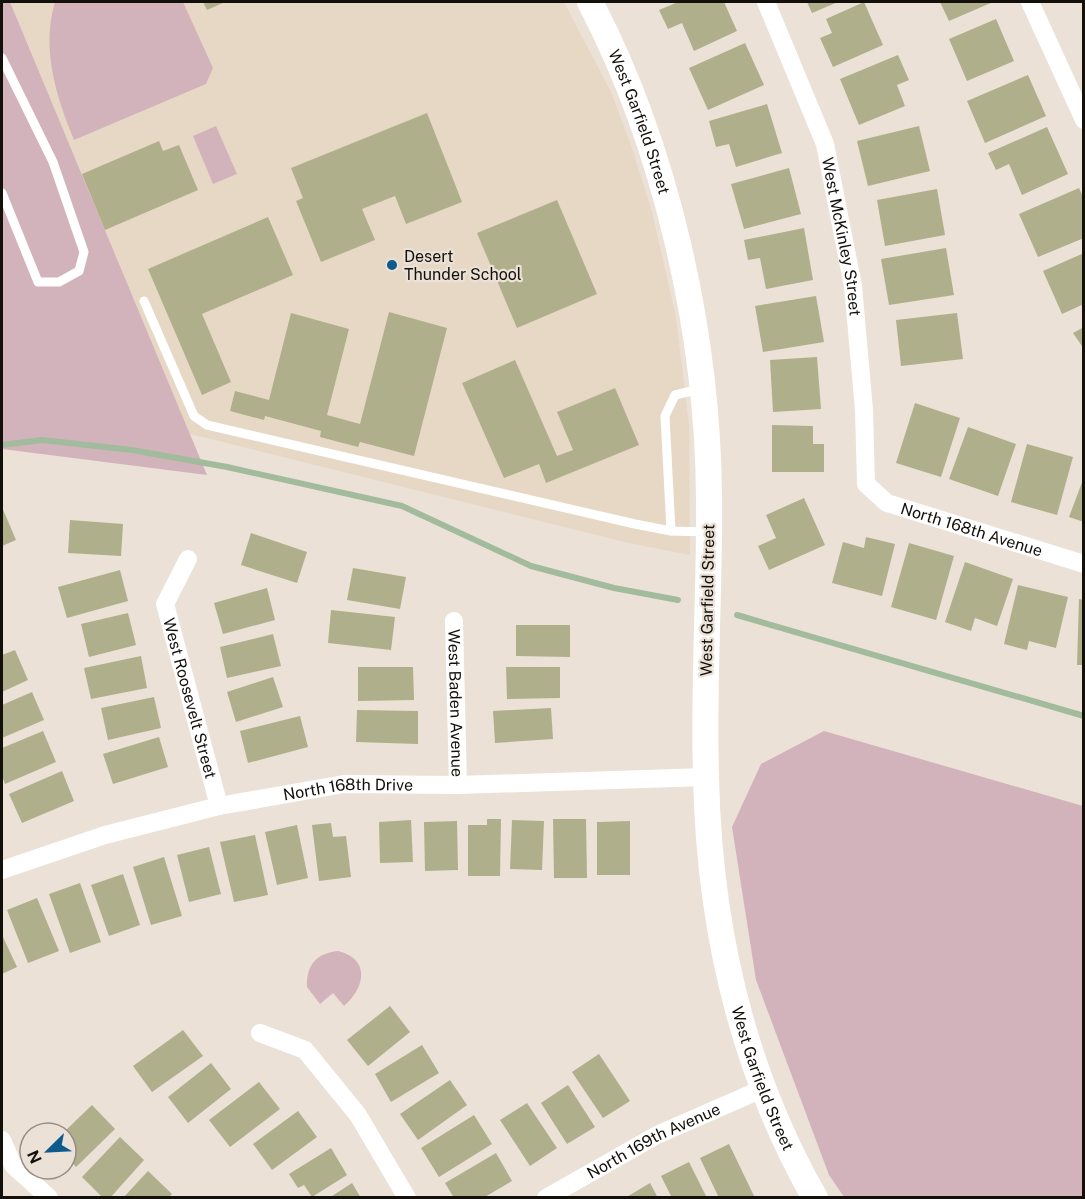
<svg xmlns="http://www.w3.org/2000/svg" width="1085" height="1199" font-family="'Public Sans',sans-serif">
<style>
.built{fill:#e7d8c6}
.green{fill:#d3b3bb}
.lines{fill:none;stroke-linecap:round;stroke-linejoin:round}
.stream{stroke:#a2bb9d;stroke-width:6}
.building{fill:#b0af8b}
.lane{stroke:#fff;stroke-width:9}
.street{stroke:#fff;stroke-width:18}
.secondary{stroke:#fff;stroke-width:26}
.poi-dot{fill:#0e5a8d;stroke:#ebe1d6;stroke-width:2}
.labels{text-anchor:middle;stroke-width:4.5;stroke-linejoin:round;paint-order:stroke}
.street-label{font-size:16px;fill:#13100c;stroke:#ebe1d6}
.poi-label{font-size:16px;fill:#13100c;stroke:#ebe1d6;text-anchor:start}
</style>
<rect width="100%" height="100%" fill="#ebe1d6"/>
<path class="built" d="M10,2H564L612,94L632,148L652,212L676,317L689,425L690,555L629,543L190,434Z"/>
<g class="green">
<path d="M2,2H10L207,475L2,449Z"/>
<path d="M55,2H183L213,68L206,84L74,140C56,97 41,48 55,2Z"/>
<path d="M216,126L237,174L213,184L193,136Z"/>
<path d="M824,731L1083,806V1197H844L829,1175L756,980L732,827L761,764Z"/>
<path d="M338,951C371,959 365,988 344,1006L333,993L320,1004L307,987C306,965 317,953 338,951Z"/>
</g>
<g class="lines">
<g class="stream">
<path d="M2,445L42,440L132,450L227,467L402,506L531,566L614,588L678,600"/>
<path d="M737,615L1084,716"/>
</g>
</g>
<g class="building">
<path d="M203,2H225L207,10Z"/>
<path d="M678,2H724L737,31L694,51L682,23L668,29L659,10Z"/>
<path d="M807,2H838L812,13Z"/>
<path d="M864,2L883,45L833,67L820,38L832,33L826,19Z"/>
<path d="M940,2H993L949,21Z"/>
<path d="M996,19L1014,61L967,81L949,39Z"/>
<path d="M745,43L764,85L708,110L689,68Z"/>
<path d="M898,55L909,80L897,85L905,106L859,125L840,79Z"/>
<path d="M1028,75L1046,116L985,143L967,101Z"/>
<path d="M767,104L782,153L736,167L729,144L716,147L709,121Z"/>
<path d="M427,113L462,202L406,224L395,196L362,209L375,240L321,262L296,201L303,198L291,168Z"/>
<path d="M919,126L930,171L868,186L857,141Z"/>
<path d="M1047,127L1068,174L1022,195L1009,164L996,170L988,153Z"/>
<path d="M159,141L163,151L179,145L198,190L105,230L82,174Z"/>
<path d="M789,168L801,214L744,229L731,184Z"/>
<path d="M1079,188L1084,199V238L1038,257L1019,214Z"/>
<path d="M937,189L945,235L885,246L877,200Z"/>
<path d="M557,200L597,294L517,328L477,233Z"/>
<path d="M268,217L293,275L202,314L231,382L202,395L148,269Z"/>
<path d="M804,228L813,280L766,289L760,258L748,260L744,240Z"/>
<path d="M946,248L954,295L889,305L881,259Z"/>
<path d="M1084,253V304L1062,314L1043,271Z"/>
<path d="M816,296L824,342L763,352L755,306Z"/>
<path d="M389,312L447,328L414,456L360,442L358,447L320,437L321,431L265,416L264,420L230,411L235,391L269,400L291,313L349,329L327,415L360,424Z"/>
<path d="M957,313L963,359L901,366L896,320Z"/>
<path d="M1084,327V349L1073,333Z"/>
<path d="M817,357L821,409L773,412L770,360Z"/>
<path d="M515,360L557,456L573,450L557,412L615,388L639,445L546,483L539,464L504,478L462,383Z"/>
<path d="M915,403L960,418L941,477L896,463Z"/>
<path d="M772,425L813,426V444H824V472H772Z"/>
<path d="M968,427L1016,444L998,496L949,479Z"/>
<path d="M1027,444L1073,457L1057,515L1011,502Z"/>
<path d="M1084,477V522L1069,517Z"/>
<path d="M804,498L825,545L769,570L758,546L776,538L766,515Z"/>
<path d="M2,507L16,540L2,546Z"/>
<path d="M70,520L123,524L121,556L68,553Z"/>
<path d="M251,533L307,552L297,583L241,565Z"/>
<path d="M866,537L895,544L882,596L832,583L843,542L864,548Z"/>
<path d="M909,543L954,556L936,620L891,607Z"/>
<path d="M965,562L1013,579L997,626L975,618L971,631L945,622Z"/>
<path d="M353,568L406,577L400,609L347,600Z"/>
<path d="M120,570L128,601L67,618L58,587Z"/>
<path d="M1018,585L1068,597L1056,648L1029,641L1027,650L1004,644Z"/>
<path d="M267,588L275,620L223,634L214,603Z"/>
<path d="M1079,599L1084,600V665H1077Z"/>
<path d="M331,610L395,617L391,650L328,643Z"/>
<path d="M128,613L136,645L89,657L81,624Z"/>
<path d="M516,625H570V657L516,656Z"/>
<path d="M273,634L281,666L227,678L220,647Z"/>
<path d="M15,650L28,680L2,692V655Z"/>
<path d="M141,656L147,688L91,699L84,668Z"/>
<path d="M358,667H413L414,700L358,701Z"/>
<path d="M506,667H560V698L507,699Z"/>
<path d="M273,677L283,707L236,722L227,692Z"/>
<path d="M32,692L44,720L2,738V705Z"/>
<path d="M154,697L161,728L108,740L101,708Z"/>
<path d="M551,708L553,739L495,743L493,711Z"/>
<path d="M357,710L418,711V744L356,742Z"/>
<path d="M300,716L308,747L248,763L240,731Z"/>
<path d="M43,731L56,762L5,784L2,776V748Z"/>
<path d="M159,737L168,767L113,784L103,754Z"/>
<path d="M62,771L74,801L22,823L9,794Z"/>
<path d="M487,819H501L500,876H468V825H487Z"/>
<path d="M553,819H586L587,878H554Z"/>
<path d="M411,820L413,862L380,863L379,822Z"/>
<path d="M512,820L544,821L542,870L510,869Z"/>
<path d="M457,821L458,870L425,871L424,822Z"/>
<path d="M630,821V875H597V822Z"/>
<path d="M331,823L333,837L346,836L351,877L319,881L312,825Z"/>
<path d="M297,825L308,878L277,885L265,832Z"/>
<path d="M255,835L268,895L234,902L220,842Z"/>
<path d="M209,847L221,894L189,902L177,855Z"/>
<path d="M164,857L182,916L151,925L133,867Z"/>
<path d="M123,874L140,925L109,936L91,885Z"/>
<path d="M80,883L101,942L70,953L49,894Z"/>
<path d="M37,898L59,951L28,963L7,910Z"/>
<path d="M2,935L17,967L2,974Z"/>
<path d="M390,1006L410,1032L368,1066L347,1040Z"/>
<path d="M183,1030L203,1056L152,1092L133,1066Z"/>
<path d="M422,1045L439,1073L391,1102L375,1074Z"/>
<path d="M599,1054L630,1101L603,1118L572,1072Z"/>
<path d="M211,1063L231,1089L188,1123L168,1097Z"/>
<path d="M450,1080L467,1105L418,1140L400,1114Z"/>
<path d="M259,1082L280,1109L230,1147L209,1120Z"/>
<path d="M568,1085L595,1127L567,1144L541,1103Z"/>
<path d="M527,1103L557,1148L530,1166L500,1120Z"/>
<path d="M92,1105L115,1129L76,1167L66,1156V1133H63Z"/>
<path d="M298,1111L317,1137L272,1170L253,1144Z"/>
<path d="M474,1115L492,1144L439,1177L421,1148Z"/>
<path d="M120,1137L144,1160L110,1198H103L82,1177Z"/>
<path d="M729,1144L755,1198H719L700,1158Z"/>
<path d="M331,1148L347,1175L312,1197L304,1185L298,1188L289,1174Z"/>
<path d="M496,1153L512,1181L483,1198H454L445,1183Z"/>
<path d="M689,1162L707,1198H672L661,1176Z"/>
<path d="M148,1171L172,1194L168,1198H123Z"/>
<path d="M352,1183L361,1198H329Z"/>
<path d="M650,1183L658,1198H625Z"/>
</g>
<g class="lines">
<g class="lane">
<path d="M2,58L53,162L84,252L79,271L59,282H38L2,193"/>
<path d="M144,301L194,416L207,425L635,524L671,531L708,532"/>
<path d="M671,531L665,416L675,395L700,389"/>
</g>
<g class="street">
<path id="s1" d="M766,2L825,144L853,286L864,410L866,484L887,503L1084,564"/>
<path d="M1030,2L1084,120"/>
<path id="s2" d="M188,559L165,604L219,806"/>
<path id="s3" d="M454,621L458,785"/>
<path id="s4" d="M2,870L105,835L219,806L344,784L458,785L706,777"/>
<path d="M260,1033L305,1050L358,1115L407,1198"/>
<path d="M2,1140L13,1165L49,1198"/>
<path id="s5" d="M546,1198L657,1135L762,1089"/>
</g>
<path class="secondary" id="s6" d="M590,2C666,147 708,333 709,498C710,590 703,683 706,776C709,925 741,1068 815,1198"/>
</g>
<circle class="poi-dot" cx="392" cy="265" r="6"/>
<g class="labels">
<g class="street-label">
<text dy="6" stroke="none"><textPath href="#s6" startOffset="130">West Garfield Street</textPath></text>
<text dy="6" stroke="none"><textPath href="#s1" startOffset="248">West McKinley Street</textPath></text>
<text dy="6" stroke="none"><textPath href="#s1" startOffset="614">North 168th Avenue</textPath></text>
<text transform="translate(707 600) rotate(-89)" y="6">West Garfield Street</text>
<text dy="6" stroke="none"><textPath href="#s2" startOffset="148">West Roosevelt Street</textPath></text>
<text dy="6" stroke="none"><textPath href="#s3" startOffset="82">West Baden Avenue</textPath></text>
<text dy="6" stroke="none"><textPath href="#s4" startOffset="357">North 168th Drive</textPath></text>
<text dy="6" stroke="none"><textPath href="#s6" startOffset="1102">West Garfield Street</textPath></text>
<text dy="6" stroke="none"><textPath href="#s5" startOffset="122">North 169th Avenue</textPath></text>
</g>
<g class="poi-label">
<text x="404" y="262">Desert<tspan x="404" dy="18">Thunder School</tspan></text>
</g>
</g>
<rect width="1085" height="1199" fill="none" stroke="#13100c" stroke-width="6"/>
<g transform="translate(48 1151) rotate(246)"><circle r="28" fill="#ebe1d6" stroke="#958d85" stroke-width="1.5"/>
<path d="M0-4.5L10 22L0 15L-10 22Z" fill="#0e5a8d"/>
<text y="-9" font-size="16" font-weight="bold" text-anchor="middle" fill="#13100c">N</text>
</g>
</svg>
